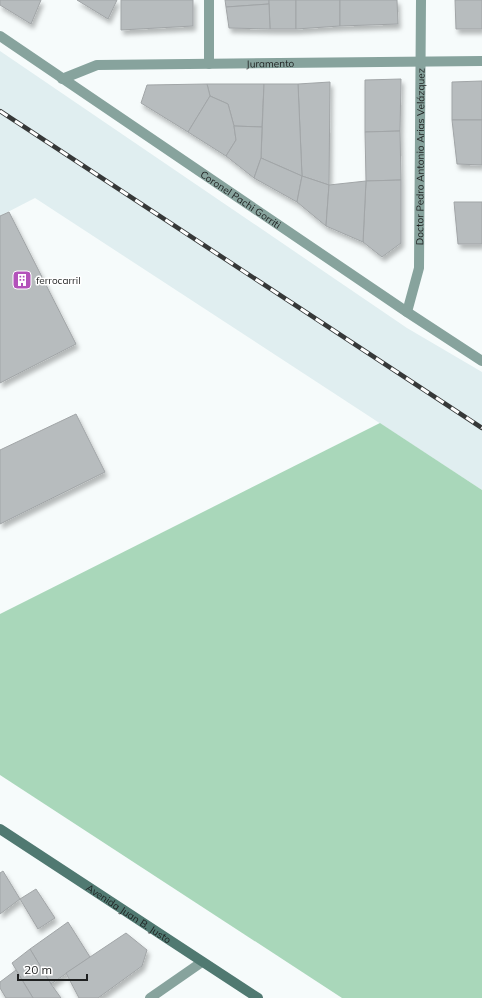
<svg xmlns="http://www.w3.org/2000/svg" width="482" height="998" font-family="Mulish,sans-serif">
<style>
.built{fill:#e0eef0}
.green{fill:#a9d7ba}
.building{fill:#b7bcbe;stroke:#a1a5a7;filter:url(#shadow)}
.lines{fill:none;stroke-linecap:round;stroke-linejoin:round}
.street{stroke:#87a39d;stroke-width:10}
.secondary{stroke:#507971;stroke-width:10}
.rail-casing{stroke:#363838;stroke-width:4.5}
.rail{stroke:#fff;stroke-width:3;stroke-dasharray:9;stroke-linecap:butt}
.labels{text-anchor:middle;stroke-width:3;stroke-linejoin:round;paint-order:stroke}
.street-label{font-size:10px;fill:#1e2020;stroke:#fff}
.poi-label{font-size:10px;fill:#1e2020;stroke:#fff;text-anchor:start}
</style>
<defs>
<filter id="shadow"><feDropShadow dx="2.5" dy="4.5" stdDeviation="2" flood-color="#0004"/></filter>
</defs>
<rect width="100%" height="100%" fill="#f6fbfb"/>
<path class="built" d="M0,51L407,328L482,372V490L35,198L0,216Z"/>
<path class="green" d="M380,423L482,490V998H342L0,775V614Z"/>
<g class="building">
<path d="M0,0H41L31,24L0,5Z"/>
<path d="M77,0H117L108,19Z"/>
<path d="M121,0H193V26L121,30Z"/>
<path d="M225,0H269V4L226,7Z"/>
<path d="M269,0H296V29H270Z"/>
<path d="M296,0H340V26L296,29Z"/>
<path d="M340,0H397L398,24L340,26Z"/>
<path d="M455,0H482V29H456Z"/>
<path d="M269,4L270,29L229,28L226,7Z"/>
<path d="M401,79L400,131L365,132V80Z"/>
<path d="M482,81V120H452V82Z"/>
<path d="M330,82L329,185L302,176L298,84Z"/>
<path d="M207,84H264L262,127L234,126L228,104L210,96Z"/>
<path d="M207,84L210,96L188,132L141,103L147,85Z"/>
<path d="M264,84H298L302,176L261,158Z"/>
<path d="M210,96L228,104L234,126L236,140L226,156L188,132Z"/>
<path d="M452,120H482V165L457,164Z"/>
<path d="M234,126L262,127L261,158L254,178L226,156L236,140Z"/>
<path d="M400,131L401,180L366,181L365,132Z"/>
<path d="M261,158L302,176L297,202L254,178Z"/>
<path d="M302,176L329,185L326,226L297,202Z"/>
<path d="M401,180V243L382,257L363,242L366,181Z"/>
<path d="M366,181L363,242L326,226L329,185Z"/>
<path d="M454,202H482V244H458Z"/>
<path d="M9,212L76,344L0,383V216Z"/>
<path d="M76,414L105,472L0,524V450Z"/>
<path d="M3,871L20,899L0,914V873Z"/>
<path d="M36,889L55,918L38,929L20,899Z"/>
<path d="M68,922L90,957L51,984L30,949Z"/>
<path d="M126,933L147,950L142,966L98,998H79L66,973Z"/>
<path d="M30,949L51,984L61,998H33L12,963Z"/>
<path d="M16,970L33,998H6L0,988V982Z"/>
</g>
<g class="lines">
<g class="street">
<path d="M209,0V64"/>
<path id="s1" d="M0,36L407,312L482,361"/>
<path id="s2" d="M62,79L97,65L482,61"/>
<path id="s3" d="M407,312L419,268L421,0"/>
<path d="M150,998L202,962"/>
</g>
<path class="secondary" id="s4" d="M0,829L258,998"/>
<g class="rail-casing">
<path id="rail" d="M0,111L482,428"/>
</g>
<use href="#rail" class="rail"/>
</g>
<defs>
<g id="building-square" transform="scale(1)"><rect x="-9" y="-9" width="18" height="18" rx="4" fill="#b352ba" stroke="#fff"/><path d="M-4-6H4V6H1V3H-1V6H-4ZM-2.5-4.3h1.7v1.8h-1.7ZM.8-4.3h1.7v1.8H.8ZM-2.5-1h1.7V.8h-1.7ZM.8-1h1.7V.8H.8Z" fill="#fff"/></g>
</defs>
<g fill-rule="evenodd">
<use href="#building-square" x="22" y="280"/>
</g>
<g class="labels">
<g class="street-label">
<text dy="4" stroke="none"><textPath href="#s2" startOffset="211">Juramento</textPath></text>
<text dy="4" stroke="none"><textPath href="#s3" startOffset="157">Doctor Pedro Antonio Arias Velázquez</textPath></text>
<text dy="4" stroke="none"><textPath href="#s1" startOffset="291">Coronel Pachi Gorriti</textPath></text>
<text dy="4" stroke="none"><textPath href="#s4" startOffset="154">Avenida Juan B. Justo</textPath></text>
</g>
<g class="poi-label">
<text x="36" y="284">ferrocarril</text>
</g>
</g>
<path d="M18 974v6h69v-6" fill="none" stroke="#1e2020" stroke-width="2"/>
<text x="24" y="974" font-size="12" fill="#1e2020" stroke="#ffffff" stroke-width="3" paint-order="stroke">20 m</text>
</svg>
